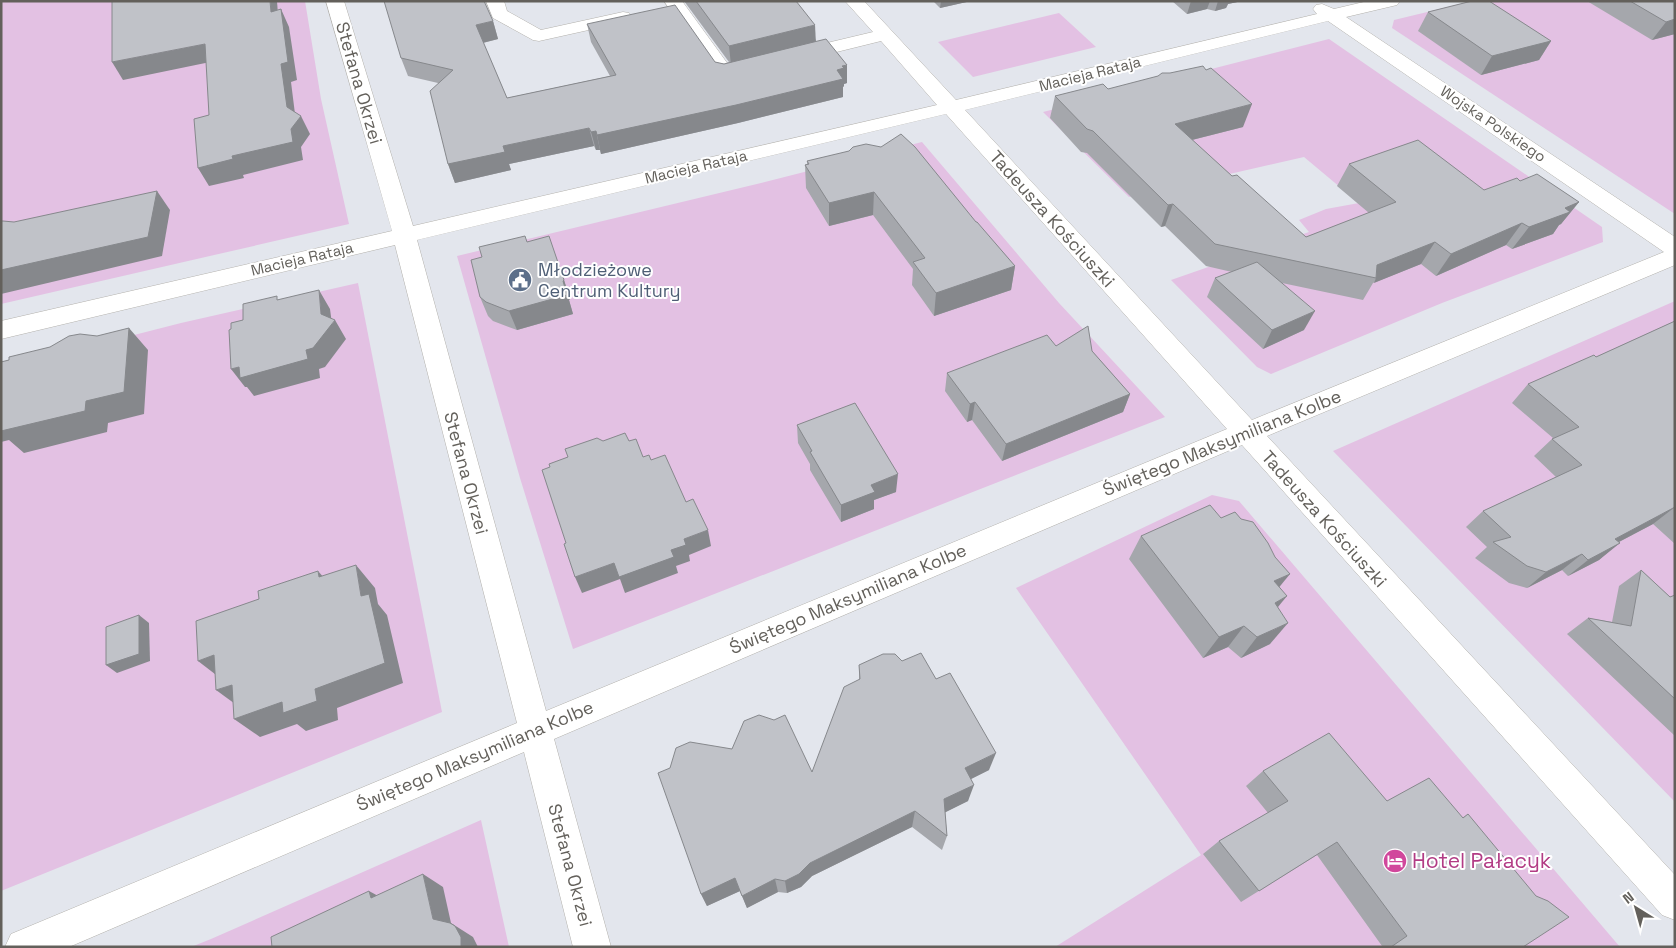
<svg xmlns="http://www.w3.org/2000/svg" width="1676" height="948" font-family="'Space Grotesk',sans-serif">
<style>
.green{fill:#e3c1e3}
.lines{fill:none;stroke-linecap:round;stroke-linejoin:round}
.minor-casing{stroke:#b3b1ac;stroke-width:1}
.minor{fill:#fff;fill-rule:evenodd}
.wall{fill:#a5a7ac}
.shaded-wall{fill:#86888c}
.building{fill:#c0c2c8;stroke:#86888c}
.labels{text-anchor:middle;stroke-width:4;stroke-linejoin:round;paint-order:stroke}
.far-street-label{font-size:15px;fill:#63605b;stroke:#fff}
.street-label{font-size:18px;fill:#63605b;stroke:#fff}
.service-label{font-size:18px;fill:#4e5e75;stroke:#fff;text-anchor:start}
.near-hotel-label{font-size:21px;fill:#b23c85;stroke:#fff;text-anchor:start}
</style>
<rect width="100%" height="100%" fill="#e3e6ed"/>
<g class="green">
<path d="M1,1H305L321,99L349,224L1,304Z"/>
<path d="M1473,1H1675V214L1392,28L1394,20Z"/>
<path d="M1059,13L1096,47L973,77L938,42Z"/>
<path d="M1329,39L1602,227L1603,242L1442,303L1271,374L1257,367L1171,280L1309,232L1299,220L1326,209L1359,203L1304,157L1129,197L1043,112Z"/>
<path d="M922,142L1059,303L1165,417C968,493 771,573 573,649L520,478L457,256L761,183Z"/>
<path d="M358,283L442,712L1,891V369L181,323Z"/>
<path d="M1675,301V802L1333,451Z"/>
<path d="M1212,495L1239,501L1620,947H1055L1201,855L1016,588Z"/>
<path d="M481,820L509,947H191L211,939Z"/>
</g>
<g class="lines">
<g class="minor-casing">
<g id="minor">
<path d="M326,1H344L413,226L937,105L881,41L796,62L789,60L787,56L789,52L873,32L845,1H864L956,100L1317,14L1313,9L1316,5L1322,4L1334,9L1368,1H1400L1397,5L1346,17L1675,237V265L1267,436L1675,875V920L1662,915L1242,445L554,739L611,947H573L524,752L69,947H5L11,934L517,723L395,245L1,339V321L392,231ZM1328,21L1664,252L1252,420L965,110ZM946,114L1227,429L546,711L417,240Z"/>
<path d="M486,1H504L507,11L541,30L623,12L629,13L632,17L629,21L539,41L533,40L493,18Z"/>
<path d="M664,1H682L730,67L747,63L754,65L756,69L754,73L725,80L718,78Z"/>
</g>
</g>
<use href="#minor" class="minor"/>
</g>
<g class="wall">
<path d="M684,1H796L816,41L847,83L844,84V86L843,87V97L738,123L601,154L600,150H596L594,146L509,164L511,170L455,183L448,164L438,83L408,76L401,58L493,21L498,39L483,43L507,98L610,76L591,42L587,24L715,62L724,64L729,62Z"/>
<path d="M933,1H971L940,8Z"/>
<path d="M1172,1H1242L1228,4L1226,8L1215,11L1207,9L1187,14Z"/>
<path d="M1587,1H1675V34L1652,40Z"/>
<path d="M1428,12L1551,41L1539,60L1481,75L1418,31Z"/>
<path d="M1108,89L1243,127L1192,140L1232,176L1306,237L1369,213L1337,186L1349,164L1484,190L1520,181L1579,202L1561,224L1559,225L1553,234L1512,249L1506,245L1436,276L1421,264L1373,283L1363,300L1282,283L1304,330L1263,349L1207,297L1215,278L1232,272L1206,266L1165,226L1161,227L1087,153L1081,152L1050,118L1055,96Z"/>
<path d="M807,161L976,222L1015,266L1011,290L934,316L912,285L913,269L873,215L829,226L806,188L805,165L807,164Z"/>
<path d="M527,242L564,280L570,299L569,300L573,314L517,330L493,321L488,316L480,297L482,257Z"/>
<path d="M1675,321V544L1653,524L1619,542L1599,560L1568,576L1562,570L1527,588L1509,583L1475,558L1487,547L1466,527L1483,511L1556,477L1534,456L1553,438L1512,403L1528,384L1596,357Z"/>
<path d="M1056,346L1092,351L1130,394L1123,412L1002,461L972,420L967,422L945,391L947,373Z"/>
<path d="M797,425L896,492L874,500V509L841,522L810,470V464L798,443Z"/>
<path d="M1221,518L1279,587L1278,607L1270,644L1241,658L1228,647L1203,658L1129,559L1141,536Z"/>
<path d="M1641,570L1670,597L1675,595V736L1567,634L1588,618L1612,622L1619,586Z"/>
<path d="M859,665L989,770L971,779L968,801L945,812L947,836L942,850L912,827L812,876L801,887L787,893L778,892L747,908L740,891L707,906L701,894L732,749L812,772L859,680Z"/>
<path d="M1263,771L1387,801L1462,818L1468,814L1523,947H1380L1382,946L1317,855L1241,902L1203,854L1219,841L1268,813L1246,786Z"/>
</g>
<g class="shaded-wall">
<path d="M270,1H277L279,29L271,12Z"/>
<path d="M941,1H971L940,8Z"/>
<path d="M1191,1H1210L1207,9L1187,14Z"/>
<path d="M1218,1H1242L1228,4L1226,8L1215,11Z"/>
<path d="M281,9L289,27L297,80L291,82L296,122L301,116L310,134L301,147L303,160L243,175L244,178L209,186L198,168L232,156L281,64Z"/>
<path d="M1675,19V34L1652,40L1666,22Z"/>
<path d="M493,21L498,39L482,43L476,25Z"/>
<path d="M815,25L816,44L731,65L729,46Z"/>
<path d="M1551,41L1539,60L1481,75L1492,56Z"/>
<path d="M205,44L215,61L123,80L112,62Z"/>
<path d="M847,65V83L844,84V86L843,87V97L738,123L601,154L597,135L837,70L842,66Z"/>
<path d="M1252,104L1243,127L1168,146L1175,124Z"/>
<path d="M589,128L594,146L509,164L511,170L455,183L448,164L503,146Z"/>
<path d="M596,131L600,150H596L591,132Z"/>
<path d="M157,191L170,210L162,256L1,294V270Z"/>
<path d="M874,192L873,215L829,226V203Z"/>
<path d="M1579,202L1561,224L1559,225L1553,234L1512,249L1529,227L1565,208Z"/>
<path d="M1173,204L1165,226L1161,227L1168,205Z"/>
<path d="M1522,223L1506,245L1436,276L1451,254Z"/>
<path d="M1435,242L1421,264L1374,283L1376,278L1377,265Z"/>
<path d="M1015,266L1011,290L934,316L936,293Z"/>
<path d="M564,280L570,299L569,300L573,314L517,330L509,311Z"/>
<path d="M319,290L330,309L332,324L335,320L346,339L325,367L319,369L320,378L254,396L247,387H245L231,369L306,350L321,314Z"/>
<path d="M1315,311L1304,330L1263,349L1272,330Z"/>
<path d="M129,328L148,350L144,414L108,423L107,432L24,453L9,440L1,442V415L86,401Z"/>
<path d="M1130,394L1123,412L1002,461L1006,444Z"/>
<path d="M975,402L972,420L967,422L970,404Z"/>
<path d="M898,474L896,492L874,500V509L841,522V505L871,485Z"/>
<path d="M1675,507L1653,524L1594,555L1615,539Z"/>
<path d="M708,530L711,546L689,555L690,561L676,566L678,573L625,593L620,579L582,593L575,577L614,563L671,550L684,539Z"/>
<path d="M1620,543L1599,560L1568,576L1588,560Z"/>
<path d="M1582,554L1562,570L1527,588L1546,572Z"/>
<path d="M356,565L375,588L378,604L387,615L403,683L337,708L338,720L306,731L297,724L260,737L234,719L315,689L361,596Z"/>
<path d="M318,571L338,594L319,577Z"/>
<path d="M1290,574L1272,596L1274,581Z"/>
<path d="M1287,596L1269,618L1275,603Z"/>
<path d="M139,615L149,623L150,661L117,673L106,665Z"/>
<path d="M1288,623L1270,644L1241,658L1257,637Z"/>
<path d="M1244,626L1228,647L1203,658L1219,637Z"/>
<path d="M214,655L224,681L198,661Z"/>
<path d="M232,685L242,709L216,690Z"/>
<path d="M996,753L989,770L959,785L965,768Z"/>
<path d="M974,785L968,801L940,815L944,799Z"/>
<path d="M915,811L912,827L812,876L801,887L787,893L785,881L810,863Z"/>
<path d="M423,874L443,887L451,923L473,937L478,947H461L433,919Z"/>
<path d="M735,878L740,891L707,906L701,894Z"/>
<path d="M775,879L778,892L747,908L742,896Z"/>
<path d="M369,891L391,903L371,898Z"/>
</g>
<g class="building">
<path d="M112,1H270L271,12L281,9L288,62L281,64L287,107L301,116L291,129L293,142L232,156L233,159L198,168L194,119L209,115L205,44L112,62Z"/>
<path d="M384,1H484L493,21L476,25L507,98L616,75L587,24L675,5L715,62L724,64L826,39L847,65L842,66L844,68L837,70L843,79L736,105L597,135L596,131L591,132L589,128L503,146L505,152L448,164L430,91L453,70L401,58Z"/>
<path d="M696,1H796L815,25L729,46Z"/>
<path d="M1472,1H1489L1551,41L1492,56L1428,12Z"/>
<path d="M1630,1H1675V19L1666,22Z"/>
<path d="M1203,66L1206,70L1211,68L1252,104L1175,124L1232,176L1237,175L1306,237L1396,202L1349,164L1418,140L1484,190L1517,178L1520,181L1537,174L1579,202L1565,208L1570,212L1529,227L1522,223L1451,254L1435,242L1377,265L1376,278L1215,244L1173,204L1168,205L1093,131L1087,129L1055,96L1103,84L1108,89L1158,76L1162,73H1170Z"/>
<path d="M901,134L915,147L976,222H977L1015,266L936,293L913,262L925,258L874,192L829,203L805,165L809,164L807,161L849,151L853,147L866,144L881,147Z"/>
<path d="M157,191L148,237L1,270V221H3L14,222Z"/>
<path d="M525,236L527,242L549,236L564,280L563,281L567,295L509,311L486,302L480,297L471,260L482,257L479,247Z"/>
<path d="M1257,262L1315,311L1272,330L1215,278Z"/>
<path d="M319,290L321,314L335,320L313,348L306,350L308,359L240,378L239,367L231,369L229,330L231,329V323L243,320V304L277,296V300Z"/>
<path d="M1675,321V507L1615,539L1620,543L1588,560L1582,554L1546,572L1527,566L1493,542L1511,537L1483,511L1582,465L1552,439L1579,427L1528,384L1594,355L1596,357Z"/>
<path d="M1088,326L1092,351L1130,394L1006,444L975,402L970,404L947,373L1047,335L1056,346Z"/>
<path d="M129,328L124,392L86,401L85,411L1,431V362L9,360V357L50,347L69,336L80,334L97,336Z"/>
<path d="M855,403L898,474L871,485L875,492L841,505L810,452L812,451L797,425Z"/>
<path d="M625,433L629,441L636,439L643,457L649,455L651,460L665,455L686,502L693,499L708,530L684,539L686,545L671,550L674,557L619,577L614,563L575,577L564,544L566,543L542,470L550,467L549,464L568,457L565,449L597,438L603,441Z"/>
<path d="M1210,505L1221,518L1235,512L1241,519L1253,522L1268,543L1275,557L1290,574L1274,581L1287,596L1275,603L1288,623L1257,637L1244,626L1219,637L1141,536Z"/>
<path d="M356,565L361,596L369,594L385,663L315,689L317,701L283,713L282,702L234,719L232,685L216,690L214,655L198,661L196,621L259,599L258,591L318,571L319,577Z"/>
<path d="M1641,570L1670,597L1675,595V699L1588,618L1631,626Z"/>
<path d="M139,615V654L106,665V627Z"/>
<path d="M921,653L936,679L950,673L996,753L965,768L974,785L944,799L947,836L915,811L810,863L799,874L785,881L775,879L742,896L735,878L701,894L658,773L670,768L676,748L690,742L732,749L744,721L759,715L774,720L785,715L812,772L844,687L860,679L859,665L883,654H895L902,661Z"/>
<path d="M1329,733L1387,801L1429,778L1463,818L1468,814L1536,896L1548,901L1569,917L1523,947H1391L1407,936L1337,842L1259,891L1219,841L1288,801L1263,771Z"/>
<path d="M423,874L433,919L450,923L455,926L461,937V947H272L271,937L369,891L371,898Z"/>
</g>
<defs>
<g id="civic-disc" transform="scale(1.25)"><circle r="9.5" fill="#5c6f8a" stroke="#fff"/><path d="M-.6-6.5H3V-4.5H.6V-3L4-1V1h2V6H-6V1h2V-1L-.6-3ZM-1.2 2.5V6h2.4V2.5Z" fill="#fff"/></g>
<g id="hotel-disc" transform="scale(1.25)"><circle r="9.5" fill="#d1479c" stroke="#fff"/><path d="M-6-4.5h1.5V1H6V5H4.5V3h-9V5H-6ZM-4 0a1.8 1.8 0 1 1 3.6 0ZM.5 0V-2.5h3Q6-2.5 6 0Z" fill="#fff"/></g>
</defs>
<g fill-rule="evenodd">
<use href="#civic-disc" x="520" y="280"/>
<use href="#hotel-disc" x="1395" y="861"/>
</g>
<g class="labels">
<g class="far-street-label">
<text transform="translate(1090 74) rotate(-14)" y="5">Macieja Rataja</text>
<text transform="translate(1493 124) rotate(34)" y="5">Wojska Polskiego</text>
<text transform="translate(696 167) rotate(-13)" y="5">Macieja Rataja</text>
<text transform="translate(302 259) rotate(-13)" y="5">Macieja Rataja</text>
</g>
<g class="street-label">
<text transform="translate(359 83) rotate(74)" y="6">Stefana Okrzei</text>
<text transform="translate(1052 219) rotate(48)" y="6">Tadeusza Kościuszki</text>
<text transform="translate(1222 443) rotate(-22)" y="6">Świętego Maksymiliana Kolbe</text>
<text transform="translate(466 473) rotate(75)" y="6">Stefana Okrzei</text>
<text transform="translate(1324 519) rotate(48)" y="6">Tadeusza Kościuszki</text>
<text transform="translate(848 599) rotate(-23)" y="6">Świętego Maksymiliana Kolbe</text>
<text transform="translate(475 756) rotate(-23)" y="6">Świętego Maksymiliana Kolbe</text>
<text transform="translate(570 865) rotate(75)" y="6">Stefana Okrzei</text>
</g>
<g class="service-label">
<text x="538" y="276">Młodzieżowe<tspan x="538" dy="21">Centrum Kultury</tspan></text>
</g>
<g class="near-hotel-label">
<text x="1412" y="868">Hotel Pałacyk</text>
</g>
</g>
<rect width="1676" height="948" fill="none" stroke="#63605b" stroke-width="5"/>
<g transform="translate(1636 908) rotate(323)" stroke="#ffffff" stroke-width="4" paint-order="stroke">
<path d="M0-4L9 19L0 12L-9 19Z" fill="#63605b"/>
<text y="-8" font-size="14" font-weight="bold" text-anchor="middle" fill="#63605b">N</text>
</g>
</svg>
